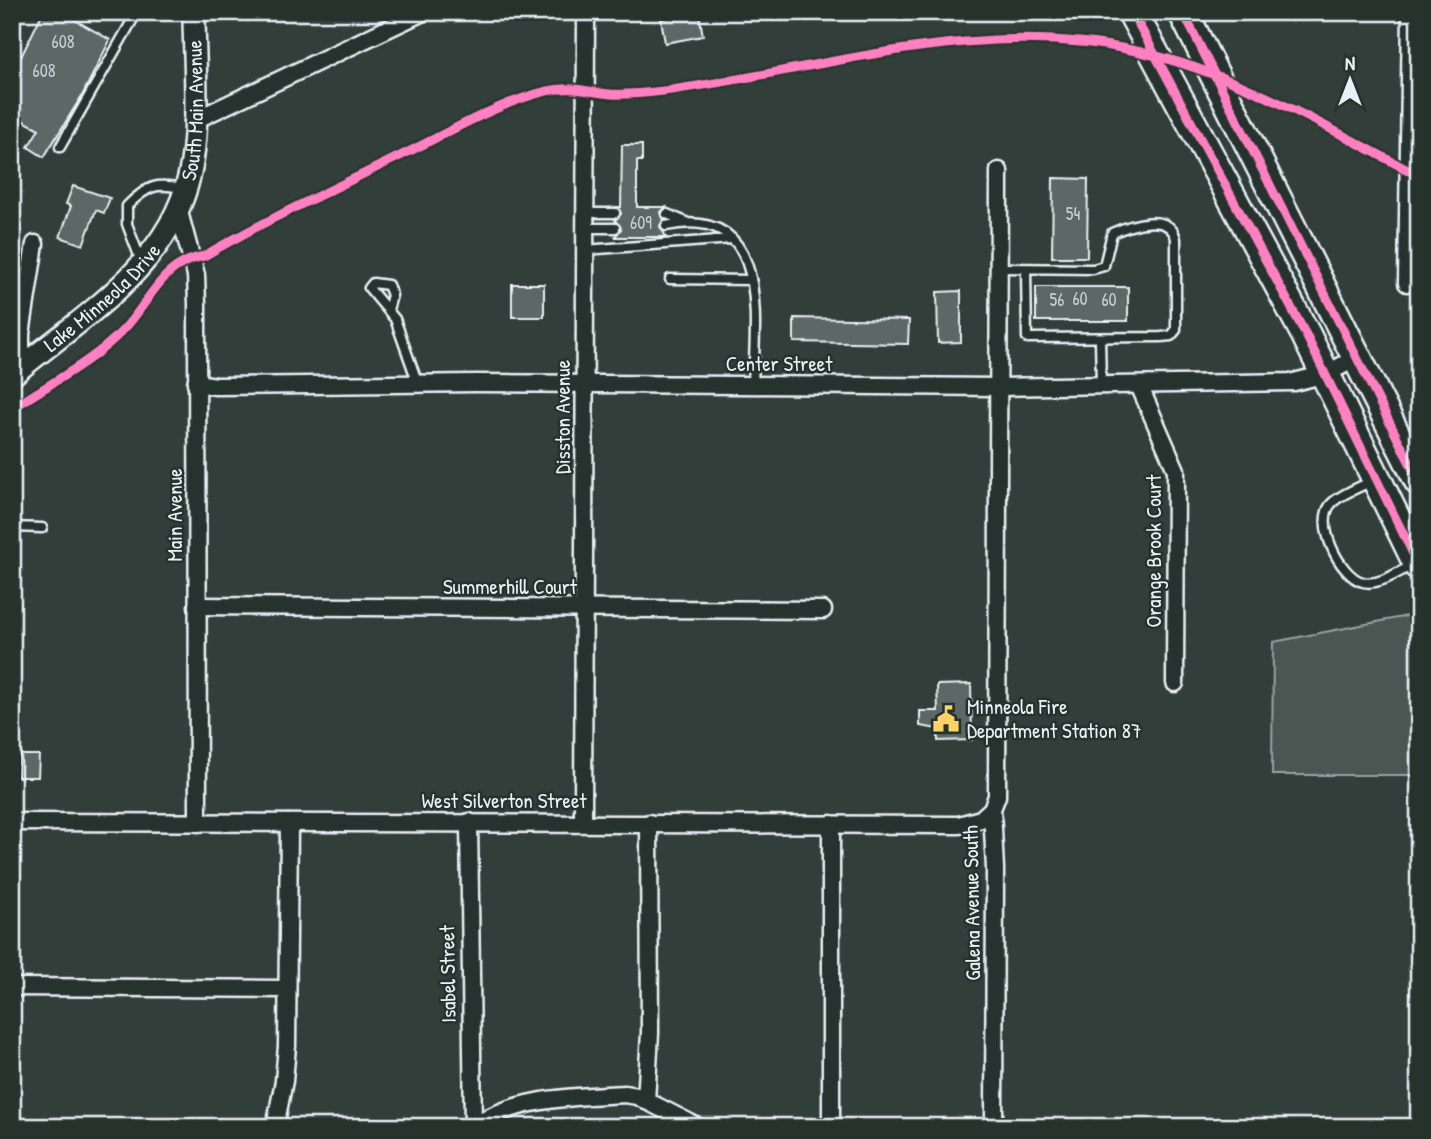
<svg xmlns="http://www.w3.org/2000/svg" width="1431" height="1139" font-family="'Patrick Hand',sans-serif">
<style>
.green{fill:#495651;stroke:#98a4a4;stroke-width:2}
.building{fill:#5c6865;stroke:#e8f1f8;stroke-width:2}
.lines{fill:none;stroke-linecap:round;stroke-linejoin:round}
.lane-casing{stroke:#e8f1f8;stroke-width:13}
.street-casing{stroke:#e8f1f8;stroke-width:21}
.secondary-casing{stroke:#e8f1f8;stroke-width:26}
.highway-casing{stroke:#e8f1f8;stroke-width:33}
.lane{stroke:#26332d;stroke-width:8}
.street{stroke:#26332d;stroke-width:16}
.secondary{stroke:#26332d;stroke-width:21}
.highway{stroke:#26332d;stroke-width:28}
.cycleway-casing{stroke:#26332d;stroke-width:13}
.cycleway{stroke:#ff80c0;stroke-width:9}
.labels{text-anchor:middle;stroke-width:5;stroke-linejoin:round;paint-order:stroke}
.number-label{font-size:18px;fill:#c5cfd3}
.street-label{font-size:21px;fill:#e8f1f8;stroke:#26332d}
.poi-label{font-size:21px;fill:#e8f1f8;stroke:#26332d;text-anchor:start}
</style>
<rect width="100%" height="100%" fill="#323e39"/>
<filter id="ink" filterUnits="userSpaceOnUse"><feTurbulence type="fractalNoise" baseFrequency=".0143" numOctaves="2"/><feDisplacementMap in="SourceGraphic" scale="14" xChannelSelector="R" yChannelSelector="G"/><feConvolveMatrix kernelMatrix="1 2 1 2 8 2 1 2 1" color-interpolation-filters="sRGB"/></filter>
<g filter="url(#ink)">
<path class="green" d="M1418,614L1419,775H1272L1273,642Z"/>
<g class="building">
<path d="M43,12H61L110,40L83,94L44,157L28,147L39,129L12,115V60L18,63Z"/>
<path d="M699,13L703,36L665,43L661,19Z"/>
<path d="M622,145H642V161H637V207H666L661,212L664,220L660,226L666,237H615L621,229L615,220L621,214L616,207H621Z"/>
<path d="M1053,178L1088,179L1087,257H1052Z"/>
<path d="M73,186L110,198L104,213L96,210L83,245L60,237L71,206L66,204Z"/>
<rect x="512" y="284" width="32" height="33"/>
<rect x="1036" y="287" width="92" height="34"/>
<path d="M961,291V342L938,343L937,292Z"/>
<path d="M794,318L909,320L908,344L794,342Z"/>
<path d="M971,684L972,740L938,741V729L920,726V711H938L937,685Z"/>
<path d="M19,755H39L38,777H18Z"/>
</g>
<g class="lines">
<g class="lane-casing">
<g id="lane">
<path d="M60,147L137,12"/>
<path d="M585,213H615"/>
<path d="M667,214L686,222"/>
<path d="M666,226C771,204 755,318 753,385"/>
<path d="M585,228H615"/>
<path d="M585,250L732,239"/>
<path d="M141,261L127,224V206C148,185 157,182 185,189"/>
<path d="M1000,268L1093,269L1104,266L1112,233C1130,225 1170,211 1176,239V330L1171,336L1161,337L1027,338L1026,269"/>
<path d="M670,279L751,280"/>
<path d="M388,310L392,295L388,285L373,283L369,288L395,319L418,384"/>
<path d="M1100,338L1101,385"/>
<path d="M1372,481C1360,487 1343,493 1333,502C1312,520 1340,577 1363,582C1380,586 1400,571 1414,564"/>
<path d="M12,527L42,528"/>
</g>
</g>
<g class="street-casing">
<g id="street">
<path d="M193,121L423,12"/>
<path d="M178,208L196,275L197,304L198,823"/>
<path d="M1407,283L1411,12"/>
<path d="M21,368V334L35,244"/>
<path d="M196,383L216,386L476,383L1000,387L1294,382L1326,374L1358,357"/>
<path d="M1139,385L1176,470L1175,683"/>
<path d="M197,606L823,610"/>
<path d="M12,822L959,825L981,819L992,809"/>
<path d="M469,822L473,1126"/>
<path d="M583,823L586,12"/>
<path d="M12,987L287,989"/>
<path d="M646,1101L650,1033L649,823"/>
<path d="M275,1127L284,1081L287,1046L289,823"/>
<path d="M472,1127C517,1097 572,1097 625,1094L637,1096L698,1127"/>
<path d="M831,1127V824"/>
<path d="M994,1127L995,869L992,809L997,796L999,171"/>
</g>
</g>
<g class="secondary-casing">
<g id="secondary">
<path id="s1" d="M12,375C79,319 168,267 189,177C201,128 194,63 194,12"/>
</g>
</g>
<g class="highway-casing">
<g id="highway">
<path d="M1132,12L1306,335L1419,566"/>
<path d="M1183,12L1419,481"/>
</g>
</g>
<use href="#lane" class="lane"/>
<use href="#street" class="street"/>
<use href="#secondary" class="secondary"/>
<use href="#highway" class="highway"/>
<g class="cycleway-casing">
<g id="cycleway">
<path d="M1132,12L1306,335L1419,566"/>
<path d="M1183,12L1419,481"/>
<path d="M12,409C48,384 93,362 123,330C151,301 160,264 204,256C269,218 338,187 406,153C451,131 498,103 547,91C571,85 588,92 611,94C627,95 646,93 663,91C820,71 976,15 1136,51C1237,73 1328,128 1419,176"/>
</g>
</g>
<use href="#cycleway" class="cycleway"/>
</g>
</g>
<defs>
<g id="civic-bare" transform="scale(2.1)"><path d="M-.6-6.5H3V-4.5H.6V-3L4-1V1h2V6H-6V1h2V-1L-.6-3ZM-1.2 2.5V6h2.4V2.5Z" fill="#ffd166" stroke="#26332d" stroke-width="2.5" paint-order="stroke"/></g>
</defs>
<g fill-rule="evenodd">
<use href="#civic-bare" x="946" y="719"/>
</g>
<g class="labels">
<g class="number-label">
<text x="63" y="48">608</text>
<text x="44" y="77">608</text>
<text x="1073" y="220">54</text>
<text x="641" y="229">609</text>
<text x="1080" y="305">60</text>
<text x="1057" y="306">56</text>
<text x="1109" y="306">60</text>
</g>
<g class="street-label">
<text dy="7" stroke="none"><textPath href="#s1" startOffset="338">South Main Avenue</textPath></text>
<text dy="7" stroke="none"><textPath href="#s1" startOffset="119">Lake Minneola Drive</textPath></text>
<text x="779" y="371">Center Street</text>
<text transform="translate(563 417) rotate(-90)" y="7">Disston Avenue</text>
<text transform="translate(175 515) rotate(-90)" y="7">Main Avenue</text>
<text transform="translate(1154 551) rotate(-90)" y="7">Orange Brook Court</text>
<text x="510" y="594">Summerhill Court</text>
<text x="504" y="808">West Silverton Street</text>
<text transform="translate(972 903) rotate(-91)" y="7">Galena Avenue South</text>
<text transform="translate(448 974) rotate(-91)" y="7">Isabel Street</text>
</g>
<g class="poi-label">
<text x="967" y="714">Minneola Fire<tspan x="967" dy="24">Department Station 87</tspan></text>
</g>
</g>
<rect width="1431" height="1139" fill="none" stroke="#26332d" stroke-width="42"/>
<rect x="21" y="21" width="1389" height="1097" fill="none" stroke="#e8f1f8" stroke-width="2.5" filter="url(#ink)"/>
<g transform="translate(1350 80)" stroke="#26332d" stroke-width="5" paint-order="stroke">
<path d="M0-5L12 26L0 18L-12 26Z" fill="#e8f1f8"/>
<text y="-10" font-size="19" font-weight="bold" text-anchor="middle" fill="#e8f1f8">N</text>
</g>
</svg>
